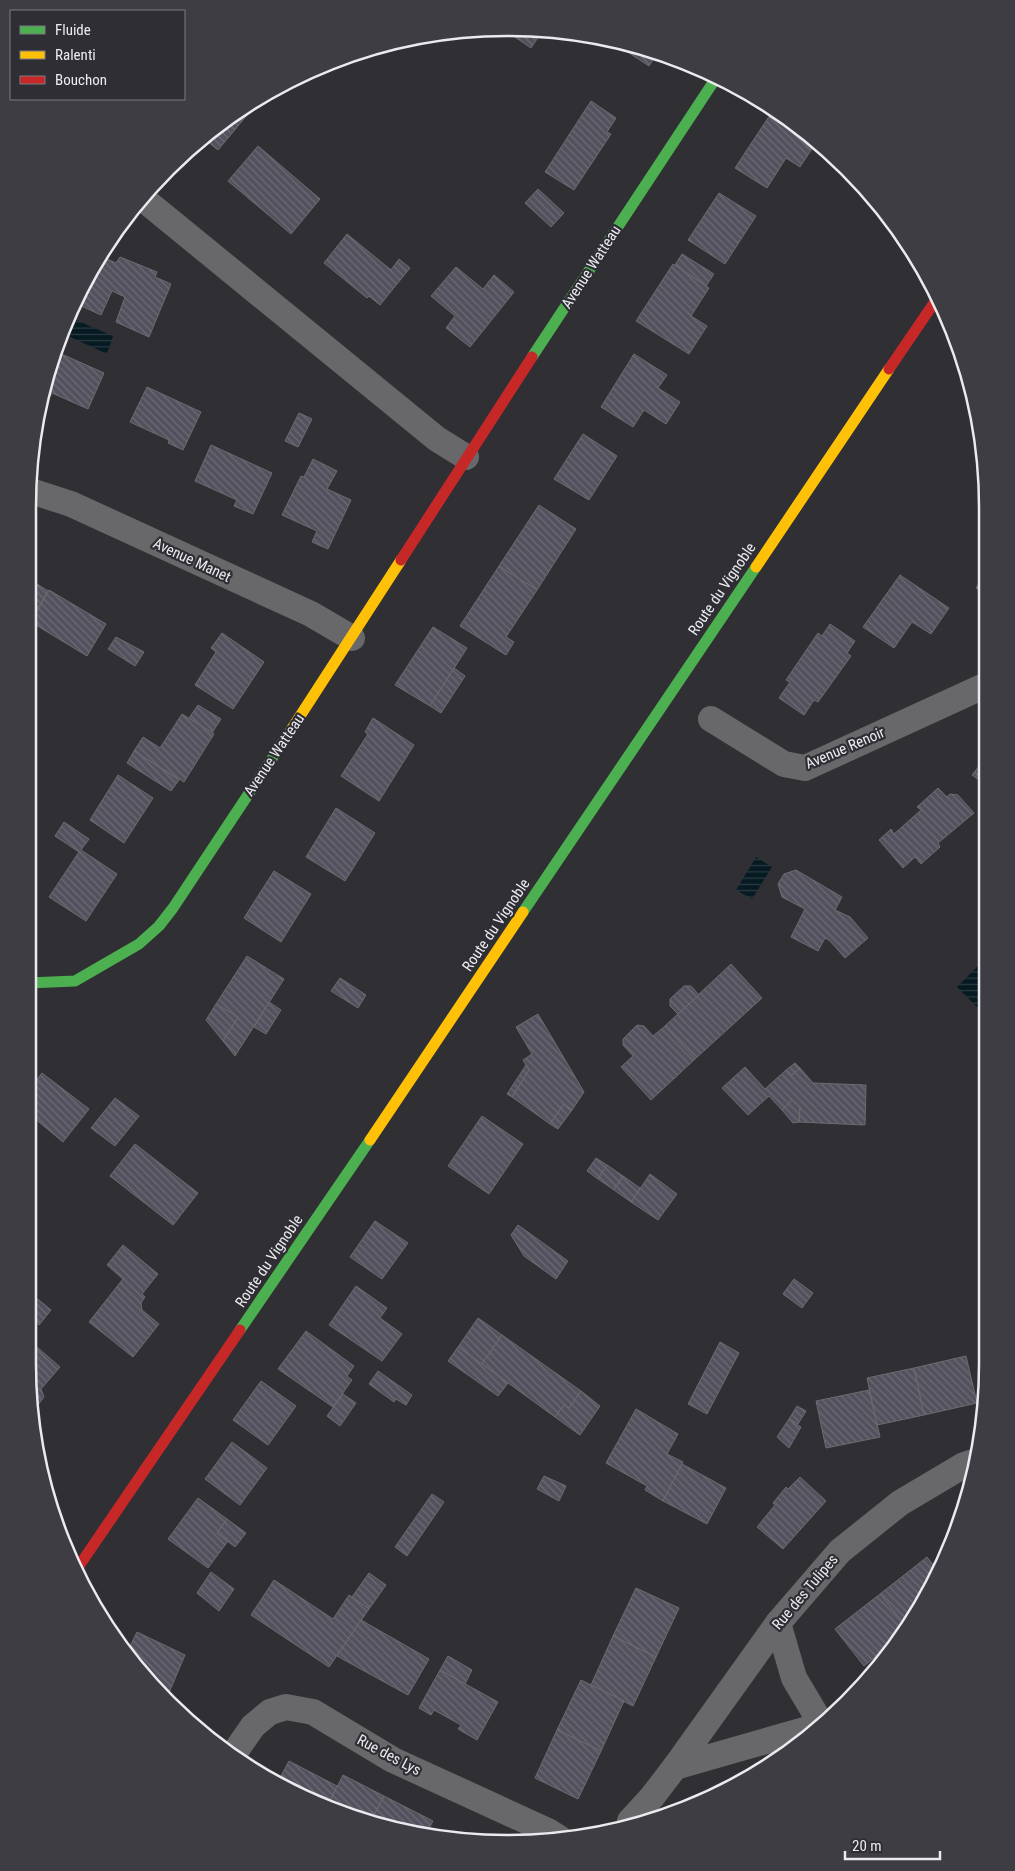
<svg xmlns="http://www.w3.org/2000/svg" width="1015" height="1871" font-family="'Roboto Condensed',sans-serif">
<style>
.water{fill:url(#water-rules)}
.building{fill:url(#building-back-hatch);stroke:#6c6c6f}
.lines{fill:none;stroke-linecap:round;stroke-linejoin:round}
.street{stroke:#686769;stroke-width:26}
.fast{stroke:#4caf50;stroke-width:11}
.slow{stroke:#ffc107;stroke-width:11}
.jam{stroke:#c62828;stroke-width:11}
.labels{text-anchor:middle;stroke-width:4.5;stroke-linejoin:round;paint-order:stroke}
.street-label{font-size:15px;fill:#ebebef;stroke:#2f2e35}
.rim{fill:none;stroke:#ebebef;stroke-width:2.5}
</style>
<defs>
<pattern id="water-rules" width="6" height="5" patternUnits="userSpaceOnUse" patternTransform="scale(1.25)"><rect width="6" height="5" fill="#061a22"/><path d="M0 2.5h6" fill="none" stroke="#2a3b42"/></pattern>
<pattern id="building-back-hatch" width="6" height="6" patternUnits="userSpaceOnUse" patternTransform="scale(1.25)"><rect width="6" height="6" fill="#52515d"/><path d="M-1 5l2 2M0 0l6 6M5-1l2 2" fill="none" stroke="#6b6a75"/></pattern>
</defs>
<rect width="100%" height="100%" fill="#302f34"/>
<g class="water">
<path d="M71,318L113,336L107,354L64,334Z"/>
<path d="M756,857L772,867L752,899L736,890Z"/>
<path d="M980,964L985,969V1015L957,987Z"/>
</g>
<g class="building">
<path d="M508,30H536L541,33L531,48L506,31Z"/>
<path d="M428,36L424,42L418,38Z"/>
<path d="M619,43L658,52L649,66L617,45Z"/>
<path d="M591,101L616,118L607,132L611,134L574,190L545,172Z"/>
<path d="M251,105L254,107L243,120L235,114Z"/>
<path d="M772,112L817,141L800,167L786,158L767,188L735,168Z"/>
<path d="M235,114L243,120L218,150L203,138L215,127Z"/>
<path d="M258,146L320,199L291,234L228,181Z"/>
<path d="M538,189L564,213L551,227L525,203Z"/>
<path d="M719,193L756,216L725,264L688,240Z"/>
<path d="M347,234L391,270L399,259L410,268L380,305L369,296L367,298L324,263Z"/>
<path d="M682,254L714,274L706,286L675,265Z"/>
<path d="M100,256L116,263L120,257L157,272L155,277L171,284L149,337L116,322L125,297L112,291L101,315L77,304L92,268Z"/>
<path d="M673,264L709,288L691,316L707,326L689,354L636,321Z"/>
<path d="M456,267L483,289L494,275L514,292L470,347L446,328L455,316L431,296Z"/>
<path d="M57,352L104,373L88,409L52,393L50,397L42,394L44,383Z"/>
<path d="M634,354L667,375L658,388L680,402L666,424L644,410L633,427L601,407Z"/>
<path d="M147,387L201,412L183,450L168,443L169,440L130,422Z"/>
<path d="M299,413L312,419L298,447L285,441Z"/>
<path d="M583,434L617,456L589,500L554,479Z"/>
<path d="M211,445L272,473L253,514L234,506L237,500L195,481Z"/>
<path d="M313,459L337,471L327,489L351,500L328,549L312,542L317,531L282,515L301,476L304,477Z"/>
<path d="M539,505L576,529L537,590L499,566Z"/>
<path d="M499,566L537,590L506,637L514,642L506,655L460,626Z"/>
<path d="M900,575L949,608L931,634L912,622L894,648L863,627Z"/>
<path d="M984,576V593L976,588Z"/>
<path d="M34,582L48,591L31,620L28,619V592Z"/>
<path d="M49,590L106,624L87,656L31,622Z"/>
<path d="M830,624L855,641L847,653L851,656L818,702L814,700L804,715L779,698L790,682L786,680L818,633L822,636Z"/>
<path d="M433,627L467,648L430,706L395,685Z"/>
<path d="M222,633L264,662L233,709L195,685L216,652L211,648Z"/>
<path d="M116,637L144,652L135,666L108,649Z"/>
<path d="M454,668L465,676L441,713L430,706Z"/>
<path d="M198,705L221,719L212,733L189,718Z"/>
<path d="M182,714L214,734L184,782L134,751L143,737L160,748Z"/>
<path d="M373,718L414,745L379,801L341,776L368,734L365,732Z"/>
<path d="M134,751L179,780L171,791L127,763Z"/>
<path d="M984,760L985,784L972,775Z"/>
<path d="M118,775L153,798L124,843L90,820Z"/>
<path d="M938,788L947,797L950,794L958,795L974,813L938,843L940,847L921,864L915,857L903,868L879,840L891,829L894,834L921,810L917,807Z"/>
<path d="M336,808L375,833L345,881L306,857Z"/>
<path d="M64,822L89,839L81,850L117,874L86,921L49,897L79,852L55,836Z"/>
<path d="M796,870L842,897L835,910L850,917L868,938L845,958L830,941L825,938L818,951L791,937L805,909L782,897L778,884L784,874Z"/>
<path d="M274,871L311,894L281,942L244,918Z"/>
<path d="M247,956L284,979L235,1056L223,1041L238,1017L216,1004Z"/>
<path d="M731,964L762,998L695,1059L665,1026Z"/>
<path d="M340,978L366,995L358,1008L331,991Z"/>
<path d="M684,986H691L699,995L678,1014L670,1006V999Z"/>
<path d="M269,1002L281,1010L266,1034L254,1027Z"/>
<path d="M216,1004L238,1017L223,1041L206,1020Z"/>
<path d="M538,1014L584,1092L572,1110L564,1104L550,1124L512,1097L529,1070L523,1060L532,1054L516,1027Z"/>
<path d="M637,1025L644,1026L653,1036L665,1026L695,1059L651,1100L621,1067L633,1056L623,1045V1039Z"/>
<path d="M795,1063L800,1068L792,1075L786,1070Z"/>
<path d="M526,1065L529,1070L512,1097L507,1094Z"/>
<path d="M745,1067L765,1089L786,1070L792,1075L800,1068L813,1083L866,1085L865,1125L799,1122L800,1107L792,1100L782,1110L769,1096L748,1115L722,1088Z"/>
<path d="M42,1073L89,1109L63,1142L28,1113V1091Z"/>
<path d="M115,1098L139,1116L115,1146L91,1128Z"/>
<path d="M792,1100L800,1107L799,1122L793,1123L782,1110Z"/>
<path d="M564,1104L572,1110L558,1129L550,1124Z"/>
<path d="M482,1116L523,1144L489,1194L448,1166Z"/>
<path d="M135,1144L198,1193L173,1225L110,1176Z"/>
<path d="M596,1158L607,1165L598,1179L587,1171Z"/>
<path d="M607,1165L623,1176L614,1190L598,1179Z"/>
<path d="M650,1174L677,1194L658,1220L631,1202Z"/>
<path d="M623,1176L640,1188L631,1202L614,1190Z"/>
<path d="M375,1221L408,1243L382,1279L350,1257Z"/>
<path d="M518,1225L568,1261L556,1279L524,1256L511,1235Z"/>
<path d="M123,1245L158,1274L142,1294L145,1297L141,1303L142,1310L159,1324L133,1357L89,1322L123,1279L107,1265Z"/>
<path d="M794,1279L813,1293L802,1308L783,1294Z"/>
<path d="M356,1286L387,1308L380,1318L402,1334L382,1361L329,1325Z"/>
<path d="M28,1291L51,1310L39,1325L28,1316Z"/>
<path d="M478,1318L502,1335L482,1364L458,1347Z"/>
<path d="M306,1331L354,1366L347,1376L352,1380L333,1407L278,1369Z"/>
<path d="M502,1335L581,1391L569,1408L564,1405L555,1417L482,1364Z"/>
<path d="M30,1341L60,1367L41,1389L44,1397L35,1409L28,1364V1345Z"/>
<path d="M720,1342L739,1353L707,1414L688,1404Z"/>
<path d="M458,1347L508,1383L498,1396L448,1361Z"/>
<path d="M966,1356L977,1403L924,1415L914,1368Z"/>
<path d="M914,1368L924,1415L877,1425L867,1378Z"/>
<path d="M378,1371L412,1395L406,1405L396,1399L394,1402L369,1384Z"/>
<path d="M261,1381L296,1406L268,1445L233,1420Z"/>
<path d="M869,1390L880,1437L826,1448L816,1401Z"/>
<path d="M581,1391L600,1406L580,1435L555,1417L564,1405L569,1408Z"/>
<path d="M343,1394L356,1403L340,1426L327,1416Z"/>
<path d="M797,1406L806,1411L798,1424L789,1419Z"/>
<path d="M636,1409L678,1434L667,1454L683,1462L663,1501L645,1490L647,1486L606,1463Z"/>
<path d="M789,1419L801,1427L789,1448L777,1437Z"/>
<path d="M232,1442L267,1468L240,1505L205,1479Z"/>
<path d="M682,1464L726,1488L707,1524L663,1501Z"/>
<path d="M544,1476L566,1486L559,1501L537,1489Z"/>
<path d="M800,1477L826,1501L783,1549L757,1527L775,1505L773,1503L786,1487L788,1489Z"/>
<path d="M432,1494L444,1502L407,1556L395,1547Z"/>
<path d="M198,1498L227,1519L217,1533L228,1541L208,1568L168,1539Z"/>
<path d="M227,1519L246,1533L235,1547L217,1533Z"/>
<path d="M927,1557L937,1570L923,1603L905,1625L880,1594Z"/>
<path d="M211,1572L234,1589L219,1611L197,1593Z"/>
<path d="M369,1573L386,1585L369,1609L352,1597Z"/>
<path d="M274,1580L333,1619L349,1595L369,1609L329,1667L251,1615Z"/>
<path d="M636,1588L679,1608L656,1657L613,1636Z"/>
<path d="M880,1594L905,1625L885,1649L864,1666L835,1629Z"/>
<path d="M361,1620L429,1659L408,1695L337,1656Z"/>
<path d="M137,1632L185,1655L168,1695L126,1655Z"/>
<path d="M613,1636L656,1657L633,1706L591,1685Z"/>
<path d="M448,1656L472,1670L465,1684L440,1670Z"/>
<path d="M440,1670L498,1702L477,1740L458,1729L461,1725L434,1710L431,1715L419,1708Z"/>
<path d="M581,1680L624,1701L601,1751L557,1730Z"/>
<path d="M557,1730L601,1751L578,1799L535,1778Z"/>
<path d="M289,1761L337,1786L329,1803L279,1780Z"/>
<path d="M343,1775L384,1796L371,1821L329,1803Z"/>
<path d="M384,1796L433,1821L427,1832L384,1827L371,1821Z"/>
</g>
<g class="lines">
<g class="street">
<path d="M142,198L437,439L466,457"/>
<path d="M28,490L71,504L311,614L352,638"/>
<path d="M711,719L784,764L805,768L984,686"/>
<path d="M778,1623L794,1678L822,1725"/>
<path d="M233,1755L253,1726L270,1712L286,1707L313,1712L393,1760L548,1831L559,1838"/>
<path d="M675,1767L778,1623L840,1551L900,1503L964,1465L976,1461"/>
<path d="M630,1821L652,1797L675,1767L822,1725"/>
</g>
<g class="fast">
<path d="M532,357L716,78"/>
<path d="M523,912L756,567"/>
<path d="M28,983L75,981L139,944L159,926L173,908L291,730"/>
<path d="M240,1330L370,1140"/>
</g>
<g class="slow">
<path d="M756,567L889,369"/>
<path d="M291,730L401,560"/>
<path d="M370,1140L523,912"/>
</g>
<g class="jam">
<path d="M889,369L936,300"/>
<path d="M401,560L532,357"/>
<path d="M79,1566L240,1330"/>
</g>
</g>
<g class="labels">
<g class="street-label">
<text transform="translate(591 267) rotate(-57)" y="5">Avenue Watteau</text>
<text transform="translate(192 560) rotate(25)" y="5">Avenue Manet</text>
<text transform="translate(722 589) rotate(-56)" y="5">Route du Vignoble</text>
<text transform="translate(845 748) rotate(-23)" y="5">Avenue Renoir</text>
<text transform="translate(274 755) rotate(-56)" y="5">Avenue Watteau</text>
<text transform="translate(496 925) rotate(-56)" y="5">Route du Vignoble</text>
<text transform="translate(269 1261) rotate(-56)" y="5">Route du Vignoble</text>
<text transform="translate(805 1592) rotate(-50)" y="5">Rue des Tulipes</text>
<text transform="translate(389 1755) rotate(28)" y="5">Rue des Lys</text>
</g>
</g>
<path d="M0 0H1015V1871H0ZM507 36H508A471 471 0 0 1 979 507V1364A471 471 0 0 1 508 1835H507A471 471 0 0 1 36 1364V507A471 471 0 0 1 507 36Z" fill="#3e3d44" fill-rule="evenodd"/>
<path class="rim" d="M507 36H508A471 471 0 0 1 979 507V1364A471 471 0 0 1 508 1835H507A471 471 0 0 1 36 1364V507A471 471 0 0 1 507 36Z"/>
<rect x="10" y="10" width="175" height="90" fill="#2f2e35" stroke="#7a7a7f"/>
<rect x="20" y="26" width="25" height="8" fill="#4caf50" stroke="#7a7a7f"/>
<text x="55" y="35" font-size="15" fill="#ebebef">Fluide</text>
<rect x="20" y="51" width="25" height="8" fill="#ffc107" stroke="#7a7a7f"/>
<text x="55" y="60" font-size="15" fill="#ebebef">Ralenti</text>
<rect x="20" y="76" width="25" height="8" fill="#c62828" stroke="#7a7a7f"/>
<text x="55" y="85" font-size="15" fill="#ebebef">Bouchon</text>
<path d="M845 1851v8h95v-8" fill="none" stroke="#ebebef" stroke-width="2.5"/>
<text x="852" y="1851" font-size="15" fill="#ebebef" stroke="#2f2e35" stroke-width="4" paint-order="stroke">20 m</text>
</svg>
